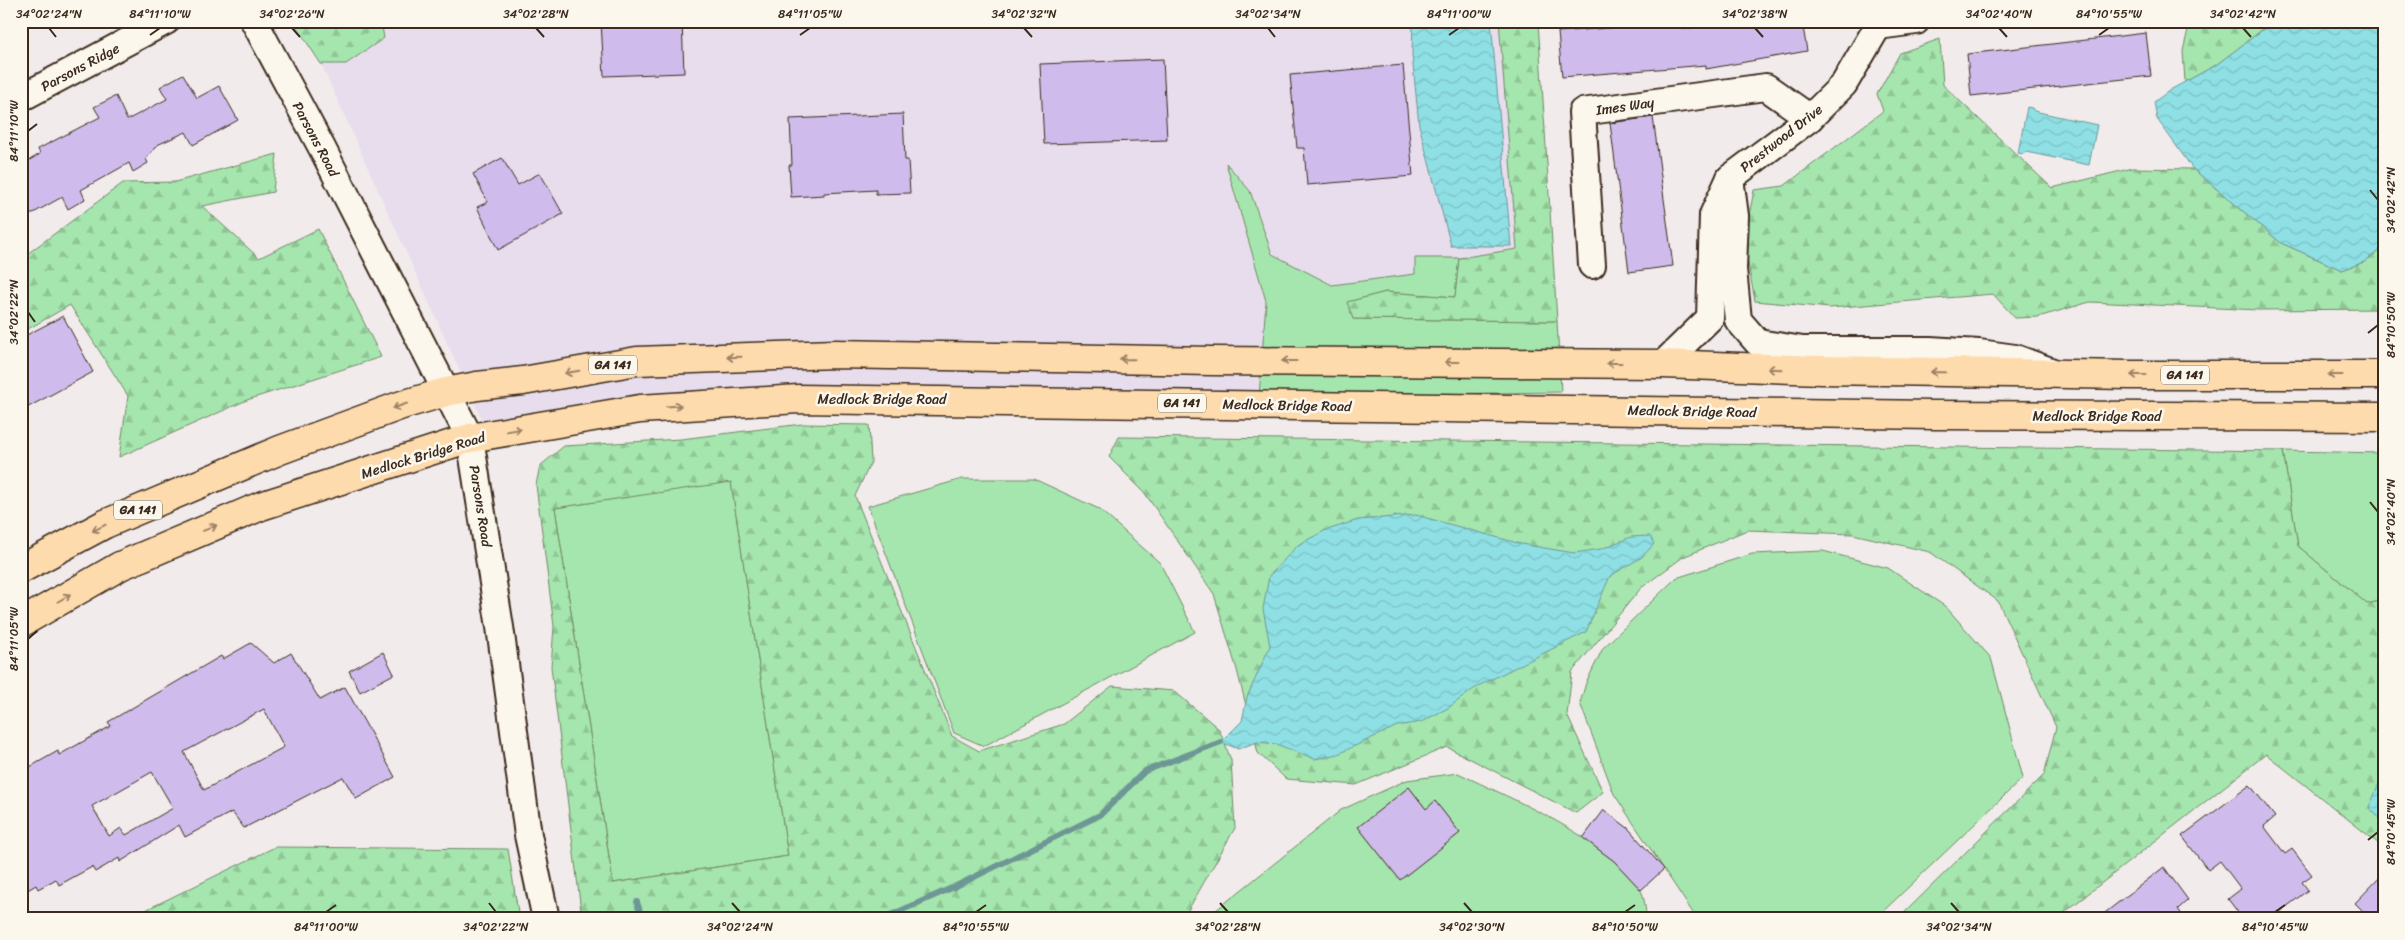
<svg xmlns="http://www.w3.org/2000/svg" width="2405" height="940" font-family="Sriracha,sans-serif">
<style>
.built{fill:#e8ddec}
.grass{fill:#a5e6ae;stroke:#708866}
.forest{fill:url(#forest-firs);stroke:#708866;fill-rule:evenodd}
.water{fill:url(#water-waves);stroke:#6d9795}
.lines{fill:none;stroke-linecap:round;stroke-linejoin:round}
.stream{stroke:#6d9795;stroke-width:6}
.building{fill:#cfbcec;stroke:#3b2a1e;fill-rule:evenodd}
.minor-casing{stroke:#3b2a1e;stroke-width:30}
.highway-casing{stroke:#3b2a1e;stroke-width:31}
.minor{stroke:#fbf7ec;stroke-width:26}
.highway{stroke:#fedbac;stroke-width:28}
.oneway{stroke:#9c8265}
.ticks{fill:none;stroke:#3b2a1e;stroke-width:2}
.labels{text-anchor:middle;stroke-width:5;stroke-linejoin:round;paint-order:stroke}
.shield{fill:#fbf7ec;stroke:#75685c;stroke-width:1}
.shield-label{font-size:12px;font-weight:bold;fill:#3b2a1e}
.street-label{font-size:14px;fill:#3b2a1e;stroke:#fbf7ec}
.neatline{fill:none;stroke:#3b2a1e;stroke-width:2}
.ticks-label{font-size:12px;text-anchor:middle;fill:#3b2a1e}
</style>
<defs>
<pattern id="forest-firs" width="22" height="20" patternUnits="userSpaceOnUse" patternTransform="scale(1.25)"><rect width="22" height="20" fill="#a5e6ae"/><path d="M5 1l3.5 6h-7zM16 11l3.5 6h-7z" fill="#8fc595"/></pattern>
<pattern id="water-waves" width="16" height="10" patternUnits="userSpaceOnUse" patternTransform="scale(1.25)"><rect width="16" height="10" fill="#8ee0e5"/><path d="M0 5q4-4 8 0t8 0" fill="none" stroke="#7bc0c4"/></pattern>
</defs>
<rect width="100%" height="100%" fill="#f2ebec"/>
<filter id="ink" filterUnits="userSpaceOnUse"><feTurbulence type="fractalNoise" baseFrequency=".02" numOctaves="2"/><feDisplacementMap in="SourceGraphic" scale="10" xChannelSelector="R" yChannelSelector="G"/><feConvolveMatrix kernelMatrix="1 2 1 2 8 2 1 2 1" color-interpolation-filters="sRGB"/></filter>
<g filter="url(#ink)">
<path class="built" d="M381,21H1499L1517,250L1459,258H1416L1415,274L1332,285L1272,254L1250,191L1227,164L1266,301L1259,397L483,422L321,64H346L383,38Z"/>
<g class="grass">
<path d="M1226,163L1250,191L1272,254L1332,285L1415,274V258H1459L1455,297L1386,292L1348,302L1353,319L1557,321L1561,392L1259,397L1266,301Z"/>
<path d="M2283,451L2384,453V600L2367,604L2298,546Z"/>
<path d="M962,479H1034L1099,509L1160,563L1195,632L984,746L954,733L868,506Z"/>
<path d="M731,481L788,856L613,883L555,508Z"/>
<path d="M1823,551L1888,568L1946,607L1991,658L2023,778L1875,919H1697L1614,794L1580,703L1586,683L1603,648L1676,578L1752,554Z"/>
<path d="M1458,773C1515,801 1603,835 1640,889C1645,896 1645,910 1647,919H1205L1341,810L1407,780Z"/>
</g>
<g class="forest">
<path d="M293,21H381L384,38L346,64H321Z"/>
<path d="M1499,21H1538L1557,321L1353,319L1347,302L1386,292L1455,297L1459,258L1517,249Z"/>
<path d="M2190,21H2274L2216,65L2185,82L2183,51Z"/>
<path d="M1940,39L1943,85L2052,188L2133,168L2193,169L2281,243L2342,270L2364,262L2384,247V309L2259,310L2090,302L2038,317L2015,318L1993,294L1830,308L1755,301L1744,242L1754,190L1784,186L1883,111L1877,94L1900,53Z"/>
<path d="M277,154L273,192L202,206L259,258L318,229L381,357L247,400L119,457L128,396L70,305L21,333V261L27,254L123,183L175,182Z"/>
<path d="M802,424L869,425L871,462L855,496L952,736L979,751L1064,724L1112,686L1174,691L1219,729L1231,760L1235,828L1183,919H582L551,667L554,626L536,485L540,466L564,446L681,439ZM731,482L788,856L613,883L555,508Z"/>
<path d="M1119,437L2283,451L2298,546L2367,604L2384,600V848L2266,754L2056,919H1898L2044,775L2056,727L1998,601L1930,552L1853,534L1747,530L1683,557L1641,588L1572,672L1567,715L1603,792L1576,813L1447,747L1356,785L1286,779L1258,753L1237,670L1214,594L1144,492L1109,457Z"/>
<path d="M275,847L508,849L519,919H127Z"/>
</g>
<g class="water">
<path d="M1413,21H1491L1511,246H1451L1419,125L1412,55Z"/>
<path d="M2274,21H2384V247L2364,262L2342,270L2281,243L2193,169L2157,119L2154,102L2170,90L2216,65Z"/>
<path d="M2027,107L2032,108L2034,111L2097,125L2089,165L2026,152L2023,154L2018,153Z"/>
<path d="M1416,515L1521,544L1574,553L1601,549L1631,537L1650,536L1654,544L1642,557L1610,576L1586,632L1478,686L1448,708L1421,722L1397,726L1338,754L1315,759L1276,744L1257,742L1238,749L1221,742L1242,721L1247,697L1270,646L1263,609L1269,576L1298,545L1324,531L1358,520Z"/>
<path d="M2384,771V822L2369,808Z"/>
</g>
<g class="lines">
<g class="stream">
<path d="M637,902L642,919"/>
<path d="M882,919L954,887L1100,815L1145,771L1221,742"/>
</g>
</g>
<g class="building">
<path d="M601,21H682L684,73L604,76Z"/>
<path d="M1726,21H1802L1807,51L1706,69V65L1562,77L1558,32L1683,22L1684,29Z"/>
<path d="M2146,33L2151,76L1971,96L1967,54Z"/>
<path d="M1163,59L1167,140L1044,144L1040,64Z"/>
<path d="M1403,65L1413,176L1307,185L1304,148H1297L1290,75Z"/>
<path d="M183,74L197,98L219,86L238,120L193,145L186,132L157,145L146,159L148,163L133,172L129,163L81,190L85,199L68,209L62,197L21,220V165L40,154L38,149L100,117L94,107L116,96L127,120L167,99L160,87Z"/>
<path d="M903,114L905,160H908L910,193L876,194V190L824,193V195L791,197L789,165H792L790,119Z"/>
<path d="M1653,117L1673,266L1629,272L1610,123Z"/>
<path d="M502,158L518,185L540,173L563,214L498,250L477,207L488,202L473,174Z"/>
<path d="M63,316L93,372L21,411V338Z"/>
<path d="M251,643L274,663L291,653L320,700L345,687L395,777L356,799L343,777L244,828L232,812L185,837L179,825L120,862L119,858L95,872L92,867L59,885L56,879L38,889L36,885L21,894V772L58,751L59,755L111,726L108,722L221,656L223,659ZM264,709L284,747L204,790L184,752ZM152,772L173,808L126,835L121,828L109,836L92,806Z"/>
<path d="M383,652L394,674L360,692L349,671Z"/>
<path d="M2250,785L2275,817L2264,826L2285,854L2292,849L2312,875L2302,882L2308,890L2271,919H2243L2228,899L2241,889L2220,861L2208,870L2182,836Z"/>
<path d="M1409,787L1426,809L1435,801L1460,833L1400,880L1358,827Z"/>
<path d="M1604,810L1628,828L1664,869L1641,890L1614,861L1583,838Z"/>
<path d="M2164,867L2188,900L2178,909L2185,919H2097Z"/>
<path d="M2384,873V919H2371L2355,903Z"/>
</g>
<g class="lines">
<g class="minor-casing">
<g id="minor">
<path d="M254,21L322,148L470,438L500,627L528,835L546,919"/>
<path d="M1878,26L1916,21"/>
<path d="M21,98L166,21"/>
<path d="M1730,178L1735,216L1733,269L1738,320L1758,343L1803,350H1930L1979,353L2015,358L2053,372"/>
<path d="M1592,265L1582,112L1766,87L1810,118"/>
<path d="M1663,364L1710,318L1713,215L1730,178L1810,118L1844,84L1878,26V21"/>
</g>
</g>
<g class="highway-casing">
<g id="highway">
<path d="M21,569L105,524L280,450L402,405L446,392L477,386L523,381L637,361L835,354L1212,361L1663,364L1821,370L2129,375H2384"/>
<path d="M21,623L120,566L261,506L470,438L640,409L798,399L1934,415L2384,417"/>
</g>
</g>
<use href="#minor" class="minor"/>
<use href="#highway" class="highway"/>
</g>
<defs><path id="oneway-shaft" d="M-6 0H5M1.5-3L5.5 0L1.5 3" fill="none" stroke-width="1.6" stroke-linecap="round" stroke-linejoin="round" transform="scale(1.25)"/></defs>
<g class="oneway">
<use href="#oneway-shaft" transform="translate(734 357) rotate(178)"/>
<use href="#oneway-shaft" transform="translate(1127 359) rotate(-179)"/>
<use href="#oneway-shaft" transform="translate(1289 361) rotate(-180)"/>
<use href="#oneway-shaft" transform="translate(1452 362) rotate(-180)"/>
<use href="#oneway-shaft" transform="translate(1614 363) rotate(-180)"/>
<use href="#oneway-shaft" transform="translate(1775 369) rotate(-178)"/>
<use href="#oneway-shaft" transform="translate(572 372) rotate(170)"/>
<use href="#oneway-shaft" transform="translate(1938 372) rotate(-179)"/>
<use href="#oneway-shaft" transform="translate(2138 375) rotate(180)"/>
<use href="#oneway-shaft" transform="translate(2335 375) rotate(180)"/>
<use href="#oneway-shaft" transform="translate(400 406) rotate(161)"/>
<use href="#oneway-shaft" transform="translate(674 406) rotate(-4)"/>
<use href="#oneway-shaft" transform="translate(514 430) rotate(-10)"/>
<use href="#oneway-shaft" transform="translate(99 528) rotate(153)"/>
<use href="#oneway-shaft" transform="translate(210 528) rotate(-23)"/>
<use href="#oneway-shaft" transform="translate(64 598) rotate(-30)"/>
</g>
</g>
<path class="ticks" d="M49,28L56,37M292,28L300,37M536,28L544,37M1024,28L1032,37M1268,28L1275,37M1755,28L1763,37M1999,28L2007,37M2243,28L2251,37M150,35L160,28M800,35L810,28M1449,35L1459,28M2099,35L2109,28M28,131L37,124M2370,190L2378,200M28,312L35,322M2368,333L2378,325M2370,502L2378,512M28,639L37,631M2368,840L2378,832M489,903L496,912M732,903L740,912M1220,903L1228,912M1464,903L1472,912M1951,903L1959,912M326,912L336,905M976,912L986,905M1625,912L1635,905M2275,912L2285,905"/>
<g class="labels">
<g class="shield">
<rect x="589" y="355.5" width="48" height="19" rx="4"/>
<rect x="2161" y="365.5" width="48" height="19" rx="4"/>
<rect x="1158" y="393.5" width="48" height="19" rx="4"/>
<rect x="114" y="500.5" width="48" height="19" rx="4"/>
</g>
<g class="shield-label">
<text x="613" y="369">GA 141</text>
<text x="2185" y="379">GA 141</text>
<text x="1182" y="407">GA 141</text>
<text x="138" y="514">GA 141</text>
</g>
<g class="street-label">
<text transform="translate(80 67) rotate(-28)" y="5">Parsons Ridge</text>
<text transform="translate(1625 106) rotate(-8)" y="5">Imes Way</text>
<text transform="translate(1781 138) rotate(-38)" y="5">Prestwood Drive</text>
<text transform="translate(316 139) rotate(62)" y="5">Parsons Road</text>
<text x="882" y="404">Medlock Bridge Road</text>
<text transform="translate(1287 405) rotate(1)" y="5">Medlock Bridge Road</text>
<text transform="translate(1692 411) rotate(1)" y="5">Medlock Bridge Road</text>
<text x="2097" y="421">Medlock Bridge Road</text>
<text transform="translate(423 455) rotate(-17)" y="5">Medlock Bridge Road</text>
<text transform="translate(481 506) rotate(81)" y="5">Parsons Road</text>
</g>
</g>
<rect width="2405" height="940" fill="none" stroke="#fbf7ec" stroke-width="55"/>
<rect x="28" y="28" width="2350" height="884" class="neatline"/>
<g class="ticks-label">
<text x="49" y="18">34°02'24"N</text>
<text x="160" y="18">84°11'10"W</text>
<text x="292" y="18">34°02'26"N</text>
<text x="536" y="18">34°02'28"N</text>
<text x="810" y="18">84°11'05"W</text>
<text x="1024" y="18">34°02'32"N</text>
<text x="1268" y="18">34°02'34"N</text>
<text x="1459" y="18">84°11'00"W</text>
<text x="1755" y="18">34°02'38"N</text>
<text x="1999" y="18">34°02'40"N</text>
<text x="2109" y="18">84°10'55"W</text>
<text x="2243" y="18">34°02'42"N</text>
<text transform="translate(14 131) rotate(-90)" y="4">84°11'10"W</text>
<text transform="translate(2391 200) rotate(-90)" y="4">34°02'42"N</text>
<text transform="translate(14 312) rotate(-90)" y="4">34°02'22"N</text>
<text transform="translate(2391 325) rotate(-90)" y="4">84°10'50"W</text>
<text transform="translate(2391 512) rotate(-90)" y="4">34°02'40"N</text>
<text transform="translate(14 639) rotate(-90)" y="4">84°11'05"W</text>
<text transform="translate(2391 832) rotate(-90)" y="4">84°10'45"W</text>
<text x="326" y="931">84°11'00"W</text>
<text x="496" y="931">34°02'22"N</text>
<text x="740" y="931">34°02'24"N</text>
<text x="976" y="931">84°10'55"W</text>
<text x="1228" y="931">34°02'28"N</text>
<text x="1472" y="931">34°02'30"N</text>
<text x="1625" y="931">84°10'50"W</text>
<text x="1959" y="931">34°02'34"N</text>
<text x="2275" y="931">84°10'45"W</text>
</g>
</svg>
